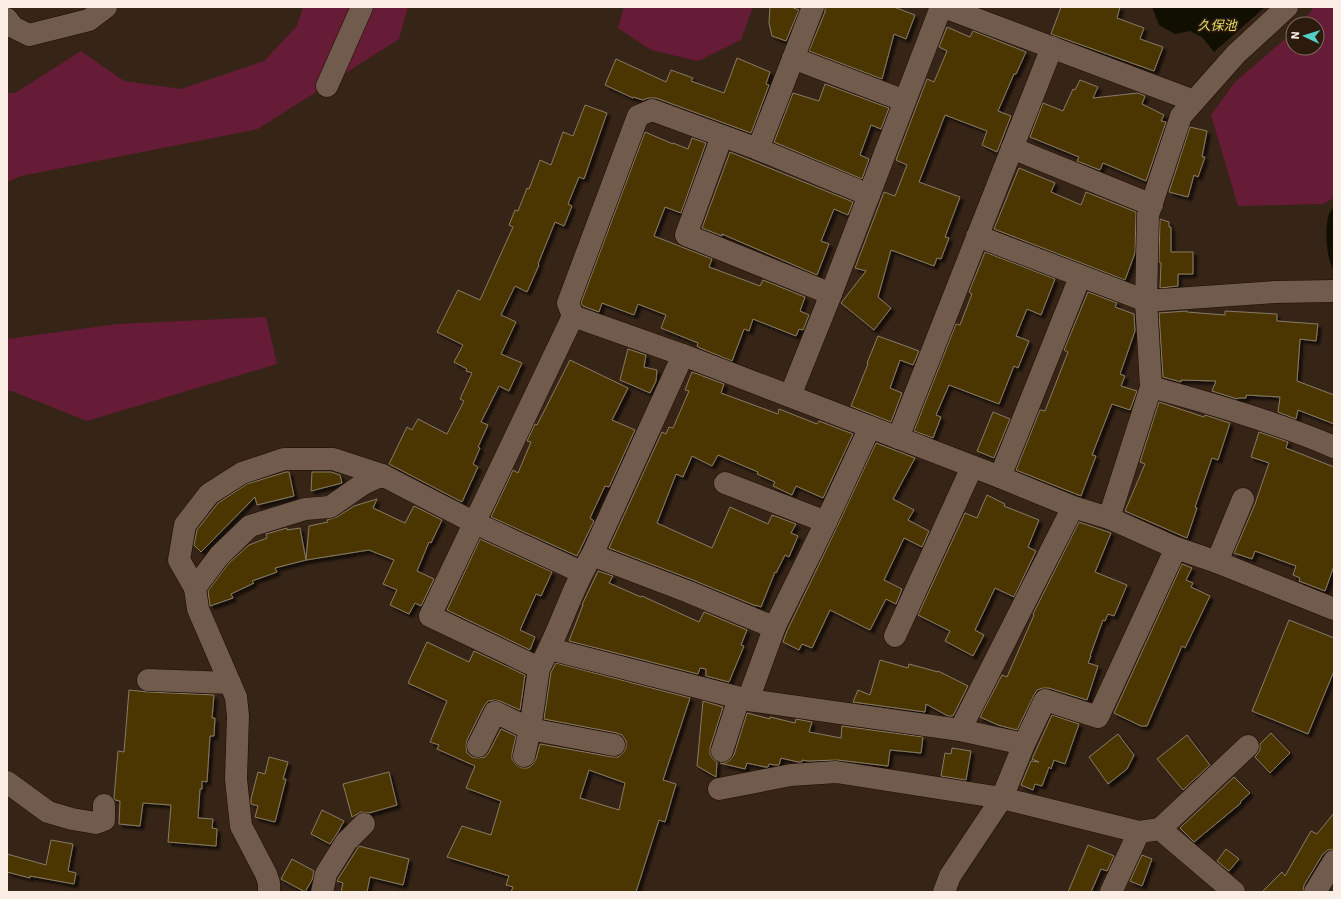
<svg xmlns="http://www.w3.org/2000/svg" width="1341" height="899" font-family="'IBM Plex Sans','Noto Sans JP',sans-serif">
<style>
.green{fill:#661c36}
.water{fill:#111000}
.building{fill:#4c3603;stroke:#877b65;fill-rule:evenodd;filter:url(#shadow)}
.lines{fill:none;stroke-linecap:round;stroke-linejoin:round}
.minor-casing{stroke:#1d0c02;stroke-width:23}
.minor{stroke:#705b4c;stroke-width:22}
.labels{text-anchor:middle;stroke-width:3.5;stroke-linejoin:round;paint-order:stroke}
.water-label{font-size:13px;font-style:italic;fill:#e1e266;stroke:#2c1a0d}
</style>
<defs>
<filter id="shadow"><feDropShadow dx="3.5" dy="3.5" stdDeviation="1" flood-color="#0009"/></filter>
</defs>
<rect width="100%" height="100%" fill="#362417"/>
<g class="green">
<path d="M303,7H408L399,39L258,129L21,176L7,182V93H15L81,51L124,81L181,89L264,61L297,26Z"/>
<path d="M624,7H753L741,40L698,61L651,50L618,28Z"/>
<path d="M1314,7H1334V198L1323,204L1238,206L1211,115L1234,83L1293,32V48H1317V24H1302Z"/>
<path d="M266,317L277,364L87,421L12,391H7V339L117,324Z"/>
</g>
<g class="water">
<path d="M1152,7H1265L1214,52L1202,37L1190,31L1175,34L1159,25Z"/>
<path d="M1334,206V271C1326,258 1325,232 1328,217C1329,213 1332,209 1334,206Z"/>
</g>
<g class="building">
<path d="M770,7H791L799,10L786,41L772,36L769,23Z"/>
<path d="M825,7H894L915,15L906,39L894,34L882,79L809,51L825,12Z"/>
<path d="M1061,7H1120L1117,18L1144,28L1140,39L1163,47L1154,71L1051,34Z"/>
<path d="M947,27L970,37L973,31L1026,52L1016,74H1014L998,111L1011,116L997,152L982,145L987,131L945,115L919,182L960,197L945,237L949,238L941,259L937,258L934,266L891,250L878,297L891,308L874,330L841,303L866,271L855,268L884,192L895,196L907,165L896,160L927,79L934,82L947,51L939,47Z"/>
<path d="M737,58L770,72L766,84L769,85L751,133L656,98H648L643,100L633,97V98L605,85L616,59L666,82L671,70L693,78L691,81L724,93Z"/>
<path d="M1080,80L1098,87L1093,98L1138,93L1145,96L1142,104L1164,115L1161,121L1166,122L1146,181L1103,163L1100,170L1077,161L1079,157L1030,137L1043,103L1063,111L1073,89L1075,90Z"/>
<path d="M825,84L889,108L881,129L871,125L860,155L869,159L862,179L774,142L793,93L819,101Z"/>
<path d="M585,105L607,113L584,179L579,177L568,204L572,206L564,226L555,222L538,264L539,265L527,292L515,286L501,315L516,322L501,354L522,363L509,391L499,386L481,422L488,425L478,447L480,448L473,464L478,467L462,502L389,464L407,427L412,430L418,419L447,434L464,401L460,399L472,373L466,371L467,369L454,362L463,345L437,332L458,290L480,300L513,227L509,225L515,210L518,211L527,188L529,189L540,160L551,165L563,132L573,136Z"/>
<path d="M1190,127L1207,131L1202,157H1205L1198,177L1194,175L1188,197L1169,192Z"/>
<path d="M645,132L673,144V143L688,149L692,138L706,143L681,213L665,207L654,236L712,259L709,267L760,286L763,280L805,297L800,311L809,315L803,330L799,329L796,336L753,319L749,331L744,329L732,361L700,348L697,346L698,343L661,328L666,315L638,304L634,315L602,303L599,312L583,306L581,303Z"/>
<path d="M730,152L853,202L848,215L834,209L821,241L829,244L817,275L722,234V236L702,228Z"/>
<path d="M1019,168L1055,183L1051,192L1081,205L1086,192L1136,212L1135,253L1125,280L994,229Z"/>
<path d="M1160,219L1169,222V227H1171V252H1193V274H1178V286L1160,288L1161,263L1159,262Z"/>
<path d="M985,252L1055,279L1041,315L1027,309L1016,336L1029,341L1018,368L1014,366L999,404L949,385L936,415L941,417L933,438L914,431L956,324L960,325L972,294L969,292Z"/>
<path d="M1088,292L1117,303L1115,307L1134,314L1135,331L1120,374L1125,376L1121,386L1137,391L1130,410L1112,404L1092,455L1096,456L1081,496L1016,470L1040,410L1045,411L1068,352L1064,350Z"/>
<path d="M1187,311V312L1225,315V311L1277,314V321L1318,324L1316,341L1300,339L1297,381L1334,395V424L1298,410L1296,419L1278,412L1280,397L1246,395V398H1238L1237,399L1212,391L1216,381L1181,380V382L1163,377L1159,313Z"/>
<path d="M878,336L919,351L913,365L900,360L890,388L902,393L891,422L851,406L868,364L867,363Z"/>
<path d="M628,349L646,355L644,367L657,370L656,381L650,393L620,380Z"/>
<path d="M570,360L628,388L612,420L635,430L609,487L605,486L590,518L594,521L577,556L491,517L513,470L518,473L531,442L527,441L535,424L537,425Z"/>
<path d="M692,372L724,384L721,393L778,414L779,409L817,424L819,421L853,434L823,498L796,486L792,495L773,486L775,482L757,474L758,472L718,455L712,466L692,456L683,477L676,474L657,523L712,548L730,507L768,524L772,515L796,524L791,533L798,536L789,557L785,555L776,573L775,572L761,607L756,605V606L693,580L609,548L662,432L666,434L669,427L673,428L689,391L685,390Z"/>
<path d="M1159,402L1204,417L1205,415L1230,423L1218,460L1212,458L1195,507L1197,508L1187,538L1125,511L1145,464L1140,462Z"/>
<path d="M993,412L1010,419L994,458L977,451Z"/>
<path d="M1259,432L1288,442L1286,448L1334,467V566L1325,591L1299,581L1300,578L1293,575L1296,566L1255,551L1252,559L1234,553L1255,504L1269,463L1251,457Z"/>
<path d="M876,443L915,458L893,499L914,510L908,520L929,531L922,547L904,538L884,580L902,589L896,604L886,599L870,630L830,610L812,648L802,644L799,650L783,642L787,631L837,527Z"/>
<path d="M286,472H289L294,496L257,505L255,497L201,552L194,545L197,530L218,503L247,484Z"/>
<path d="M312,472H331L340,475L342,483L311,491Z"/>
<path d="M987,495L1005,504L1004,506L1039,520L1028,547L1036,551L1014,597L995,588L975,630L984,635L973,656L945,641L950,631L918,615L965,513L977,518Z"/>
<path d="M377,499L373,508L405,523L414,506L442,520L431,543L429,542L417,571L434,579L421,606L415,603L409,614L390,605L397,590L383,584L394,560L369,550L306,560L309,526L328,522L327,520L337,517L354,506Z"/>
<path d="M1079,522L1111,533L1095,572L1127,585L1114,616L1108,614L1105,621L1103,620L1090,656H1091L1088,663L1098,666L1087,700L1049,688H1043L1037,690L1034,695L1017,730L998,725L980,717L1002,675L1007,677L1034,615L1033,614Z"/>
<path d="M287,528V530L300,528L306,560L275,568L277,572L252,581L254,583L231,594L233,598L210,606L208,591L228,564L249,545L267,538L266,534Z"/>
<path d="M480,539L552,572L541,596L536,594L520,630L535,637L530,650L447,610Z"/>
<path d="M1182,564L1192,568L1186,580L1193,583L1191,587L1210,596L1185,648L1182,646L1147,726H1141L1114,713Z"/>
<path d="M598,571L613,576L609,583L641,597L642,596L699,622L704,612L747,630L741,645L744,646L729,682L706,676V669L700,668L698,674L569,641L583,605H582Z"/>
<path d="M1289,620L1334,638V671L1308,734L1252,711Z"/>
<path d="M427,642L469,662L474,651L525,675L520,710L500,701L494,700L488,701L484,706L467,740L466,746L467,753L472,757L478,758L485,757L489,752L501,729L516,736L512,753V759L516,765L522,768H528L533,764L536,759L540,744L612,757H618L623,753L626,748V741L622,735L617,733L544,719L551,672L556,663L690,698L663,780L676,784L665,822L659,820L636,892H511L513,887L506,885L509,876L447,857L462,826L491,835L501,801L466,788L475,766L437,749L439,745L430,742L447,701L408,683ZM589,770L625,783L619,810L580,798Z"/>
<path d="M880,660L908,668L909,664L938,672V671L968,686L953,716H948L926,704L925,712L853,702L858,690L870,695Z"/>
<path d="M129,690L148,692L214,695L212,718H215L214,736H210L207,782L202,781V789H200L198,818L213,819L212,828L217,829L216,846L168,842L171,805L143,803L140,826L119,824L120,801L115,800L114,798L118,751L124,752Z"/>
<path d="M703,701L723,707L710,748V754L713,759L717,762L716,777L697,766Z"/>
<path d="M747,713L770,719V717L795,723L796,719L812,722L809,732L841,738L842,726L923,737L921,753L890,750L888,766L838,760L808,761L802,760V762H798L781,758L779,765H775L769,764L768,767H765L747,763L745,769L720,763H725L730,760L734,755Z"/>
<path d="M1052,715L1079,724L1065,764L1054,760L1051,769L1049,767L1042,786L1035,784L1033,790L1021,785L1031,761L1039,762L1032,759Z"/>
<path d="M1271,733L1290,753L1270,773L1255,757L1260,750V744Z"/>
<path d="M1118,734L1134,755L1127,769L1108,784L1089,757Z"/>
<path d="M1187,735L1210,765L1183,790L1157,759Z"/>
<path d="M952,748L971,751L966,780L941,776L945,753L951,754Z"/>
<path d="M269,757L288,762L283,779H286L275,822L255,817L258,806L251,804V799L258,772L265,774Z"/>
<path d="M389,772L397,805L369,813L361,812L352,817L343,784Z"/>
<path d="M1234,777L1250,793L1240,802L1241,803L1194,842L1180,828Z"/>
<path d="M322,810L344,821L338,832L330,844L311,834Z"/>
<path d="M1334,813V849L1328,850L1323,854L1304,885L1303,892H1262L1282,872L1285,876L1311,831L1317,834Z"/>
<path d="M51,840L73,844L68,871L76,873L74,884L30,876V878L7,872V854L46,865Z"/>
<path d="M1088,845L1114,856L1107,871L1101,869L1091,892H1068Z"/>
<path d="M359,846L409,859L403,885L370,877L367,892H341L343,883L337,881L338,879Z"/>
<path d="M1226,849L1239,859L1229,871L1217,861Z"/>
<path d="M1142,855L1152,859L1142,886L1130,881Z"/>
<path d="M292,859L314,871L312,880L305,892L281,879Z"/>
</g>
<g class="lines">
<g class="minor-casing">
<g id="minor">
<path d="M813,7L758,149L652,110L638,116L568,303L573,316L683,355L1000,477L1073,507L1109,518L1176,548L1217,562L1334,609"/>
<path d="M944,7L1194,101"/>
<path d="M7,19L13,27L29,35L89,20L106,7"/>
<path d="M793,58L905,101"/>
<path d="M327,86L362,7"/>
<path d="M722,136L686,235L831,294"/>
<path d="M1012,148L1152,205"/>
<path d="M758,149L869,195"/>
<path d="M977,236L1146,301L1275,292L1334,291"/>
<path d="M573,316L430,616L539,668C560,632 570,591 592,555L683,355"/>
<path d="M1151,387C1213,404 1275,422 1334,447"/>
<path d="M790,396L831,294L941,7"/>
<path d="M898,438L1052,47"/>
<path d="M1000,477L1080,277"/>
<path d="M725,483L826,522"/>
<path d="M1109,518L1151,387L1146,301L1148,215L1181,116L1236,54L1287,7"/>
<path d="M592,555L689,592L766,624L775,626"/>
<path d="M1217,562L1243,499"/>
<path d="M195,588L179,560L185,525L209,494L242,473L284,459H333L382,475"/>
<path d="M895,636L972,467"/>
<path d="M550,649L748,700L960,730L1024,744"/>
<path d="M148,680L230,683"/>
<path d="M748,700L775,626L826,522L870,427"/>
<path d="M960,730L1073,507"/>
<path d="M478,746L495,712L530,729L614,745"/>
<path d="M722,751L739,698"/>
<path d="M524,756L530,729L539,668"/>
<path d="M7,782L48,812L72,819L96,823L104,820V805"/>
<path d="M719,789L791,775L836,772L1002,798L1139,832L1160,829L1234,892"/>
<path d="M1160,829L1248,746"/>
<path d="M269,892V883L266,874L241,826L236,779L238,716L236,697L198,609L195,588L219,556L250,526L305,509L330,507L363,484L382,475L475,523L581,572"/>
<path d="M322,892L326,874L346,842L364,824"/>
<path d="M944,892L950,876L1002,798L1024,744L1045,700L1098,717L1176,548"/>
<path d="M1111,892L1139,832"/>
<path d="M1315,892L1334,861"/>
</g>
</g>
<use href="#minor" class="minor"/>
</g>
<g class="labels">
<g class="water-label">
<text x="1217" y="30">久保池</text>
</g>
</g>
<rect width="1341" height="899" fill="none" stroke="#faede5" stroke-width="16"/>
<g transform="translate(1305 36) rotate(274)"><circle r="19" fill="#2c1a0d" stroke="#7e6e63"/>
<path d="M0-3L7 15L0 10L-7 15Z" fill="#55cec6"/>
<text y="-6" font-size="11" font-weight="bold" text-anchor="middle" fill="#faede5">N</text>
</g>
</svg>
